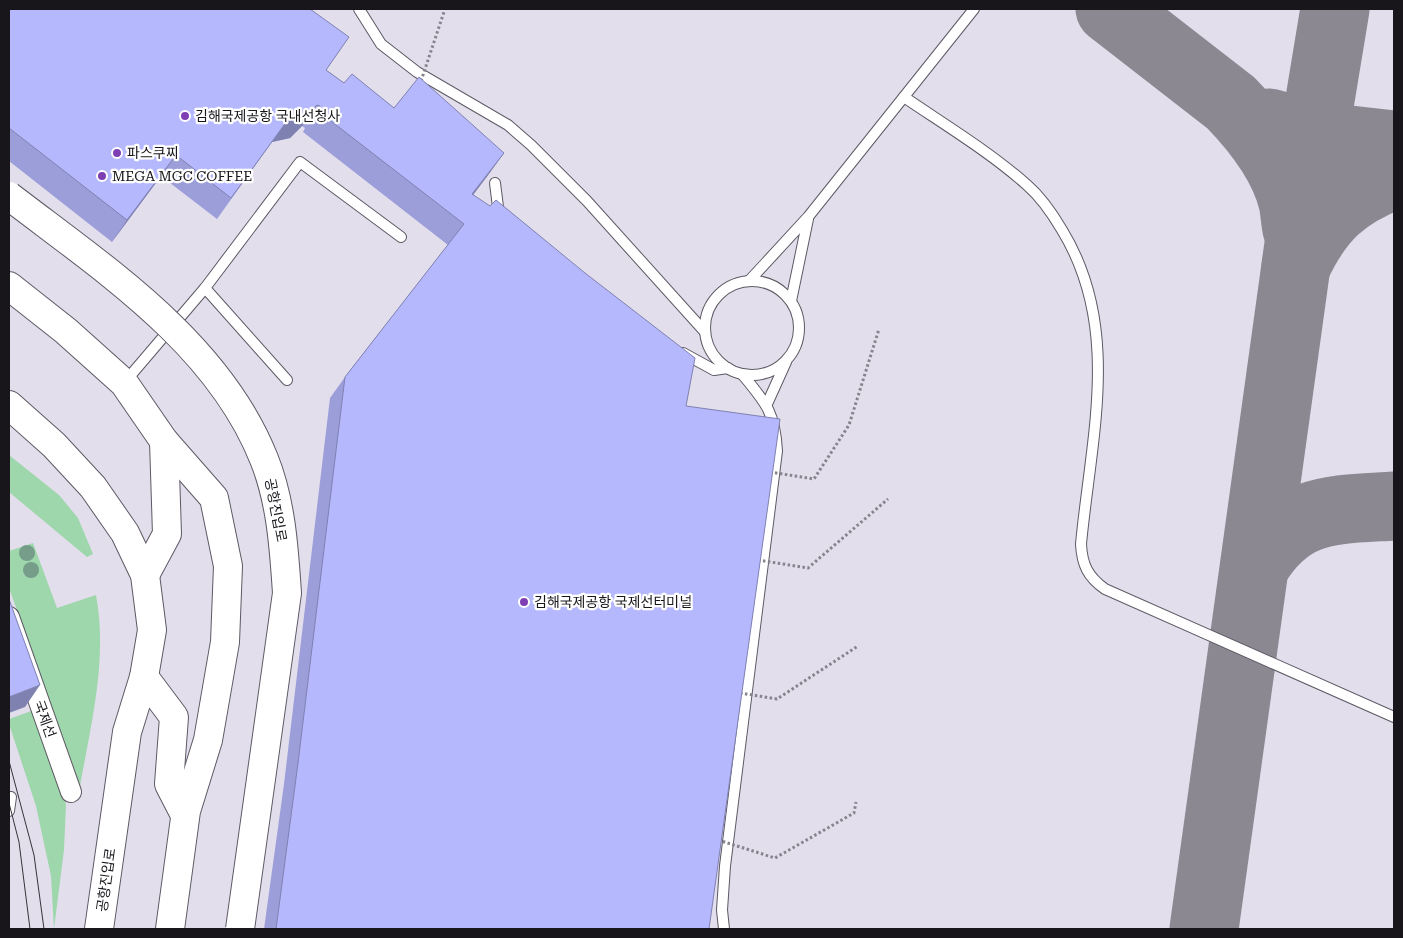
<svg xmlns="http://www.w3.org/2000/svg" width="1403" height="938" font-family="'Roboto Serif','Noto Sans KR',serif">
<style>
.green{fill:#9ed7ac}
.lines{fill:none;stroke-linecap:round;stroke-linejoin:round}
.taxiway{stroke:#8c8892;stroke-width:69}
.lane-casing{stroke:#5d5964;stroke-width:12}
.street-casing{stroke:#5d5964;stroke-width:22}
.secondary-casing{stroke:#5d5964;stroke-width:30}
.lane{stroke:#fff;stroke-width:10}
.street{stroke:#fff;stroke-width:20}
.secondary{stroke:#fff;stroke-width:28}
.tram{stroke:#353339;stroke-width:1}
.secondary-bridge-casing{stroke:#5d5964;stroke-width:30;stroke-linecap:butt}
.path-bridge{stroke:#87838d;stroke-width:3;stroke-dasharray:2.5 2.5;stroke-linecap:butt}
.secondary-bridge{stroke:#fff;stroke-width:28}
.tree{fill:#769d8a}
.wall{fill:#9c9eda}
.shaded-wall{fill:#7f81b1}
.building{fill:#b5b8fd;stroke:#7f81b1}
.poi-dot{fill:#7f3fb4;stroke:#fff;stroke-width:2}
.labels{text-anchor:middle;stroke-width:4.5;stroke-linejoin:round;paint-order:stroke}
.poi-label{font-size:14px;fill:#18161b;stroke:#fff;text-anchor:start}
.street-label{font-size:14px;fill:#18161b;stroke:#fff}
</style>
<rect width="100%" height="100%" fill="#e3deec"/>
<g class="green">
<path d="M9,455L59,495L78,518L93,554L87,557L9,492Z"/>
<path d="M33,543L57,608L96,595C108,659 91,724 80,786L9,588V551Z"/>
<path d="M34,710L59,778L66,805L64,850L54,929L51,876L36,806L9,724V719Z"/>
</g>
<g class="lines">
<g class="taxiway">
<path d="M1110,9L1231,103C1257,130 1284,164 1293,202C1295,211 1295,220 1297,229"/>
<path d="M1269,123L1314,136L1394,145"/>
<path d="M1296,266C1319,217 1344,194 1394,175"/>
<path d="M1255,566C1291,507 1331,510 1394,506"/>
<path d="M1204,929L1314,136L1335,9"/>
</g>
<g class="lane-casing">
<g id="lane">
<path d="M359,9L381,44L417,72L508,125L531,145L587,201L705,332"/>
<path d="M904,97C945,125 990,152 1027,185C1042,198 1052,213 1062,230C1122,328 1091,437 1081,544C1082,565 1088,577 1105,589L1394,717"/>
<path d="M495,183L499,215"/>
<path d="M749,281L808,217L974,9"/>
<circle cx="752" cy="328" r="47"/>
<path d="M205,288L287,380"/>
<path d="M791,301L808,219"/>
<path d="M683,353L714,370L728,368"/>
<path d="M124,383L205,288L300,162L401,237"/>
<path d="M767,404L786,362"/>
<path d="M9,811L11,797"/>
<path d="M724,929L722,910L725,866L777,451C775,412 766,403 742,374"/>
</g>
</g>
<g class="street-casing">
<path id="street" d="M9,617L71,792"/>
</g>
<g class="secondary-casing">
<g id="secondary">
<path d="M9,286L66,331L124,383L164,441L214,498L228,566L225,642L208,740L186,811L170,929"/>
<path d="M9,405L54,445L93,487L125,533L145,575L152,630L144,677L127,732L99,929"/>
<path d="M145,575L167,534L164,441"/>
<path d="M144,677L174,717L169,784L185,815"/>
</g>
</g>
<use href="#lane" class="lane"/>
<use href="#street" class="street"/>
<use href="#secondary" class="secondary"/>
<g class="tram">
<path d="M9,761L34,855L44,929"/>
<path d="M9,803L19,842L30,929"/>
</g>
<g class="secondary-bridge-casing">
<path id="secondary-bridge" d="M9,196C104,269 218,343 264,459C281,501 284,548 287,593L240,929"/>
</g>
<g class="path-bridge">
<path d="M421,81L445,9"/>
<path d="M770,472L814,479L849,425L879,329"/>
<path d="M758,560L808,568L888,499"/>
<path d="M740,693L777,699L858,646"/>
<path d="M718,840L775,858L854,813L856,802"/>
</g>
<use href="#secondary-bridge" class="secondary-bridge"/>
</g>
<g class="tree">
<circle cx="27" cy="553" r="8"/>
<circle cx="31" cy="570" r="8"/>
</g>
<path class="wall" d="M9,9L326,70L344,83L394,108L504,153L473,194L686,406L709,929H264L284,784L330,398L345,377L448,245L303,132L305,128L302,126L290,138L272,142L217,219L161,176L112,242L9,161Z"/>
<g class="shaded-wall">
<path d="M317,105L302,126L290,138L272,142L217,219L287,121Z"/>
<path d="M504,153L489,174L458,215L472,194Z"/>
<path d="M176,155L161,176L112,242L127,220Z"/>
<path d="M40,685L25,707L9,713V697Z"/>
</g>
<g class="building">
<path d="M9,9H310L349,37L326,70L344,83L352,74L394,108L419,77L504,153L472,194L490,206L496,200L585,273L695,358L686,406L780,419L709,929H276L298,763L345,377L464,224L318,111L320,106L317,105L305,117L287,121L231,198L176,155L127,220L9,128Z"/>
<path d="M9,599L40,685L9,697Z"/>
</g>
<g class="poi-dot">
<circle cx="185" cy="116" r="5"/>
<circle cx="117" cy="153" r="5"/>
<circle cx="102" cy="176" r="5"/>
<circle cx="524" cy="602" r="5"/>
</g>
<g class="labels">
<g class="poi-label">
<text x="195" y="121">김해국제공항 국내선청사</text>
<text x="127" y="158">파스쿠찌</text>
<text x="112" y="181">MEGA MGC COFFEE</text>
<text x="534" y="607">김해국제공항 국제선터미널</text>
</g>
<g class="street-label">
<text transform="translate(276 510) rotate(79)" y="5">공항진입로</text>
<text transform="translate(45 719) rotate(70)" y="5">국제선</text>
<text transform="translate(106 880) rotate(-82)" y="5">공항진입로</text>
</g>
</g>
<rect width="1403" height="938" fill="none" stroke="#18161b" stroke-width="20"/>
</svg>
